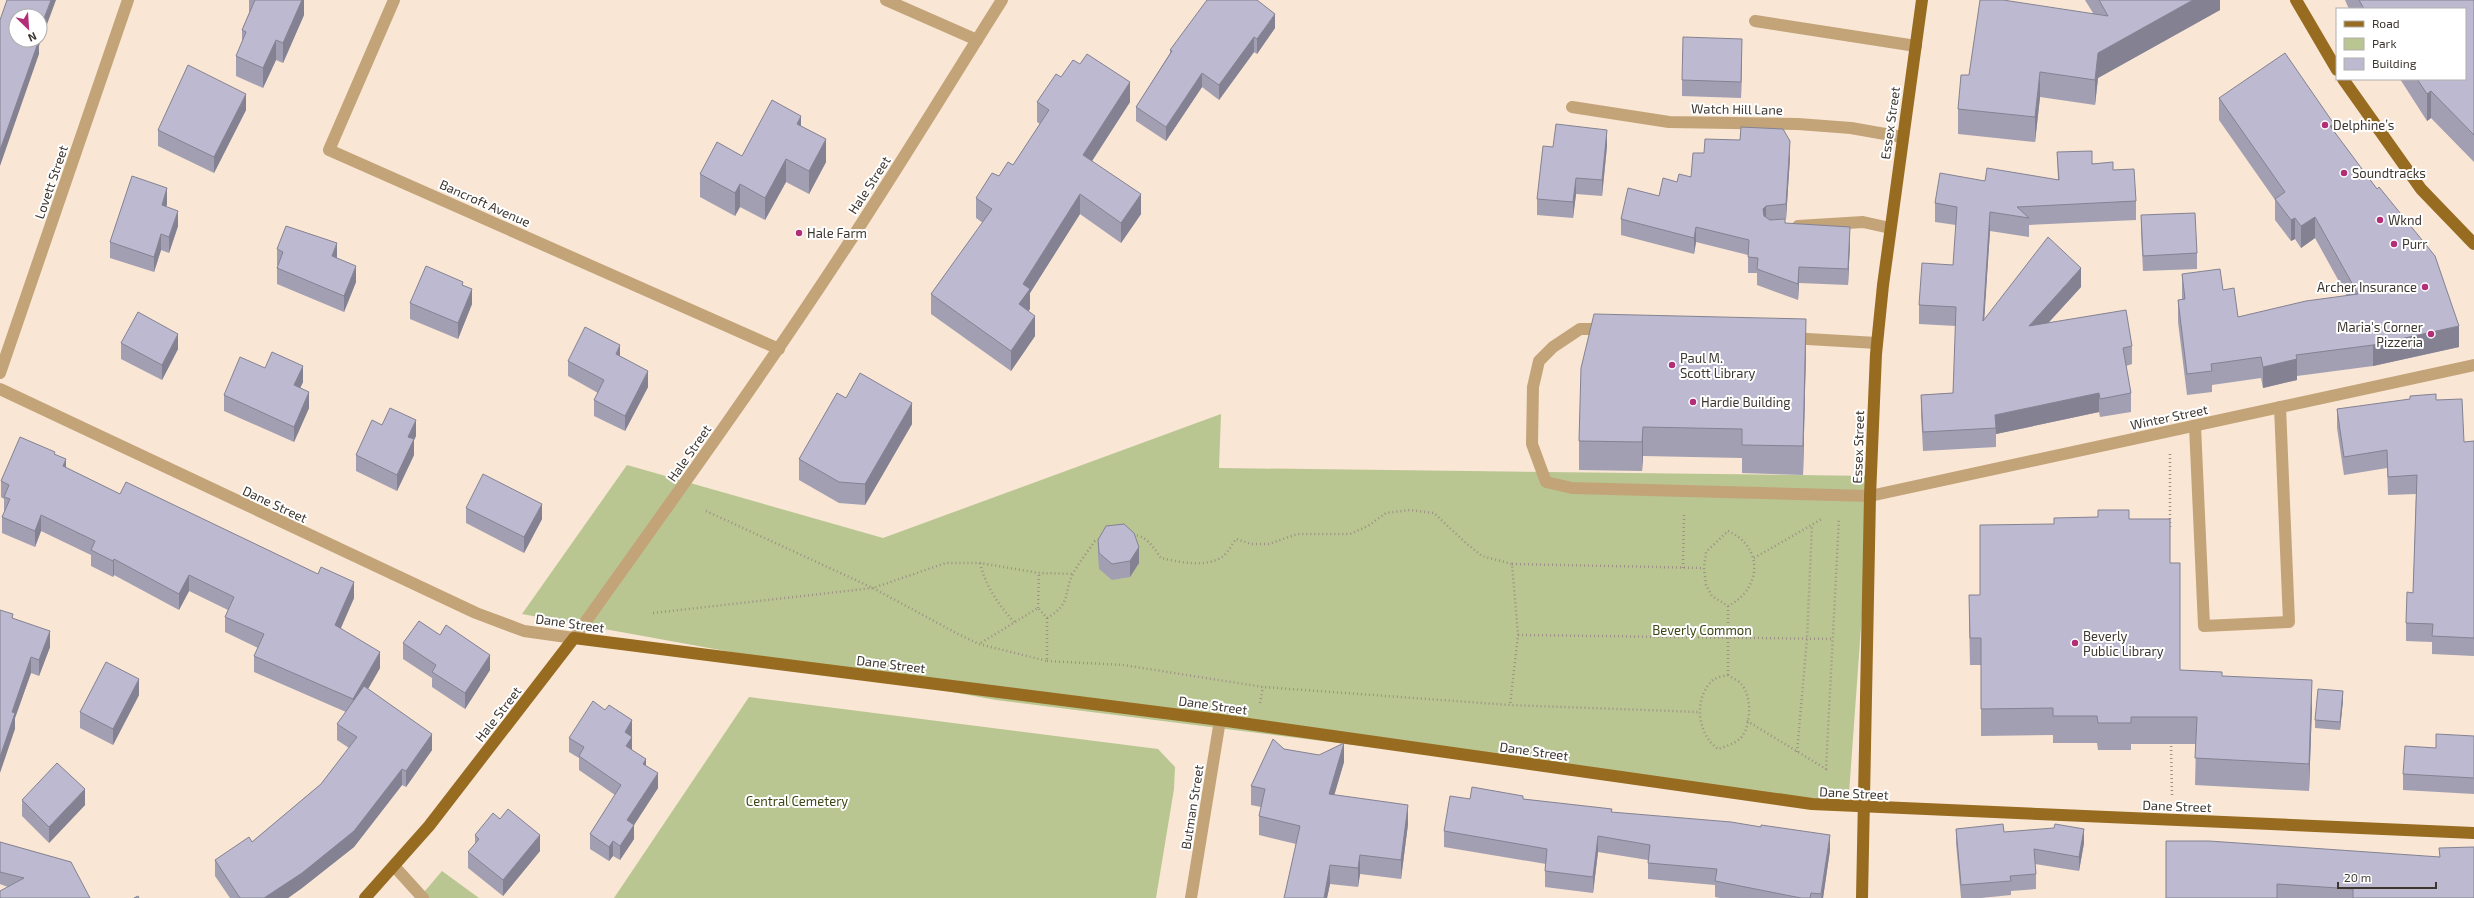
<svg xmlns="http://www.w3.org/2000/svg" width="2474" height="898" font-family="'Exo 2',sans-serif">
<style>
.green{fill:#b9c692}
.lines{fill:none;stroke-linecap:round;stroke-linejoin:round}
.path{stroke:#9d8f83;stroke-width:2.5;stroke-dasharray:1 3;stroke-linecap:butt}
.minor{stroke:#c3a479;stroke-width:12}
.major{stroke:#976b20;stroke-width:12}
.wall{fill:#a29fb3}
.shaded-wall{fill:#848292}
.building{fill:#bcb9d0;stroke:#848292}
.poi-dot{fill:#b22f77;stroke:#fff;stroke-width:1.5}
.labels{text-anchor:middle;stroke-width:4;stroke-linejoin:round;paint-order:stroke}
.street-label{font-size:13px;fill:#3d362f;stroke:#fff}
.poi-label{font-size:13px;fill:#3d362f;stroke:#fff;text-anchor:start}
.park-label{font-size:13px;fill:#3c4613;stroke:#fff}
</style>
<rect width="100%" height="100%" fill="#f9e6d4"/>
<g class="green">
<path d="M1221,414L1219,468L1872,476L1848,807L996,700L522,614L627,465L883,538Z"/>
<path d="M749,697L1158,749L1175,767L1174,789L1156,898H614Z"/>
<path d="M442,871L479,898H419Z"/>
</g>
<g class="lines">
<g class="path">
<path d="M2170,454V529"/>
<path d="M706,511L873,588L958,634L979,644L1047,661V618L1038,608L979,644"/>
<path d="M1728,531C1764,547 1762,589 1728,606L1712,596L1706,585L1704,568L1706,552Z"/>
<path d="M1133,535C1146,535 1154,548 1161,558C1179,562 1205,568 1222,557C1228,553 1232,544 1236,539L1252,544H1269L1297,534H1350L1368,526L1386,513L1410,510L1434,513L1467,544L1482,556L1512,564L1518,635L1510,705"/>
<path d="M1754,558L1822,519"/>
<path d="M980,563C986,587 998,604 1014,622"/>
<path d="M1512,564L1704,568"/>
<path d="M1683,568L1684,514"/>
<path d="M1038,608L1039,573"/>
<path d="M653,613L873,588L946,563H980L1039,573L1073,574"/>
<path d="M1047,618C1073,603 1062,593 1074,572C1080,561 1088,551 1095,541L1100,539"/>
<path d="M1518,635L1833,639"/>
<path d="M1047,661L1123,665L1263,687L1510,705L1699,712"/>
<path d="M1728,675C1732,678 1738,680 1741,684C1752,695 1751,723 1743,735C1738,743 1726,746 1718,749C1697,734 1693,698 1713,680C1717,677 1724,676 1728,675Z"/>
<path d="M1728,675V606"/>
<path d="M1260,703L1263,687"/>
<path d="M1747,721L1826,769L1839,518"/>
<path d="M2171,742L2172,797"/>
<path d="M1797,752L1807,639L1812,525"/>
</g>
<g class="minor">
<path d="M394,0L329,150L779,349"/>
<path d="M886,0L977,40"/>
<path d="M1755,21L1916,46"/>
<path d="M1572,107L1669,122L1798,124L1851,128L1902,137"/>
<path d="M1798,226L1863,222L1890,228"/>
<path d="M1605,329H1580L1553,347L1539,361L1533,387L1532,444L1546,482L1572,488L1870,496L2474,365"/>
<path d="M1790,338L1877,343"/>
<path d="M0,373L128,0"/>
<path d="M0,389L476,613L524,631L574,638C663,513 753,389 837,261C894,175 947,87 1002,0"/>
<path d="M2195,426L2204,626L2289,622L2280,407"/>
<path d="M394,866L423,898"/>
<path d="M1191,898L1220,720"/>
</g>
<g class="major">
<path d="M2296,0L2337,70"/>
<path d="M2343,79L2421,189L2474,244"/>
<path d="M365,898L429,826L574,638L1220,720L1812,804L2474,833"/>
<path d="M1862,898L1870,496L1876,354L1883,285L1922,0"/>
</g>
</g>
<g class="wall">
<path d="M249,0H304V15L283,63L276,60L263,88L236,76V56L242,43V30L249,13Z"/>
<path d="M2085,0H2220V10L2098,78L2095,105L2040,97L2035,142L1958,134V109L1969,75L2093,13Z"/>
<path d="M2345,0H2474V162L2431,118L2427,121L2400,79H2465V9H2349Z"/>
<path d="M1275,28L1257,54L1254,52L1219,100L1202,87L1166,141L1136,121V107L1170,53V50Z"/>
<path d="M1742,55L1741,98L1682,96V80Z"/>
<path d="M1061,77L1130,102L1092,161L1141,214L1121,243L1080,214L1030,293V309L1028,311L1035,336L1011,371L931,314V294L983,223L976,218V198L999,176L1013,165L1040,124L1037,122V102Z"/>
<path d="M2219,98L2334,132L2459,347L2373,366L2297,376V380L2263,388L2261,378L2212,385V392L2187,395L2178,322V300H2182V274L2223,290L2238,317L2347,296L2315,238L2301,248L2295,239L2291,241L2275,220V200L2219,120Z"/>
<path d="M246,110L214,173L158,146V130Z"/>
<path d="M801,126L826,162L809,194L786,182L765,220L740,207L735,216L700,197V174L742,156Z"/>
<path d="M1607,146L1602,196L1576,194L1573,218L1537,215V199L1553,147Z"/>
<path d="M2057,152L2113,170L2136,201V220L2029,225V237L1990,231L1984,319L2081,287L2049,322L2132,346V364L2126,366L2131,393V412L2100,417L2099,412L1996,434V447L1923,451L1921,414V395L1953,393L1956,326L1919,324V305L1953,265L1956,225L1935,222V203L1985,181L2058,180Z"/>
<path d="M1790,157L1786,219L1785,220V223L1850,243L1848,285L1799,283L1798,300L1757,285V273H1748V255L1696,242L1694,254L1621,235V219L1659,196L1677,182L1691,177Z"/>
<path d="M167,204L166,207L178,226L169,253L161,250L154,272L110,258V242Z"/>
<path d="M2141,215L2197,253V269L2143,271L2141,231Z"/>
<path d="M277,249L337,258L356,282L344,312L277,284V268L278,265H277Z"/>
<path d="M463,285L472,304L458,339L410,319V303Z"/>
<path d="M121,343L178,349L162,380L121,359Z"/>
<path d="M1806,348L1803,475L1742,473V458L1643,456L1642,471L1579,470V441Z"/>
<path d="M620,356L648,387L625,431L594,416V400L598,393L568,376V361Z"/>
<path d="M265,368L303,382L300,388L309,408L294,442L224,411V395Z"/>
<path d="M846,398L912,424L865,505L839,503L799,480V459Z"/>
<path d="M2436,400L2464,442L2474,441V656L2432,654V642L2406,641V623L2413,593L2416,494L2388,495L2387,468L2344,475L2337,428V409Z"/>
<path d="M382,425L416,436L414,440V455L397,491L356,471V455Z"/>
<path d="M55,454L66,468L120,494L354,598L341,628L380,668L368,689L432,750L406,787L402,785L354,847L302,888L288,898H230L215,876V860L252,842L321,784L349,748L337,740V724L346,712L254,672V656L258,648L225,632V617L228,610L189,591L179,610L114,575L113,577L91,566V555L41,531L35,547L2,533V517L4,513V499L1,497V481Z"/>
<path d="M466,508L542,519L524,553L466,523Z"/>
<path d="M2129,519L2170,563L2180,670L2222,676L2312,707L2309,791L2195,785L2196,744H2131V750H2098L2097,743H2053V735L1981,736V665H1970L1969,621L1980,595Z"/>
<path d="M1098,540L1139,563L1130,577L1112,580L1099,569L1098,556Z"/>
<path d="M13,618L50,647L39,676L31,673L15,718V729Z"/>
<path d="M440,635L490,670L465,709L432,687V678L403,659V643Z"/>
<path d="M139,695L113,745L80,728V712Z"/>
<path d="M2343,700L2340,730L2315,728V720Z"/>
<path d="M632,735V750L646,766L658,788L634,825V839L620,860L613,856L609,861L590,849V834L615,795L579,770V758L569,752V738Z"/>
<path d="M2474,736V794L2403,790V774L2436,748Z"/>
<path d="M1284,749L1344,762L1334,795L1408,824L1401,879L1360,874L1358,887L1330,884L1327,898H1284L1296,844L1259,835V816L1261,807L1251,805V786Z"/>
<path d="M1470,799H1523L1612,813L1830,850L1823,898H1720L1715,897V885L1648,879V860L1598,852L1593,893L1545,887V871L1546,864L1444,847V831Z"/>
<path d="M22,800L85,805L49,843L22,816Z"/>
<path d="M500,819L540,851L503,896L468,868V852L475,845V835Z"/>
<path d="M1956,829L2004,832L2084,843L2079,871L2035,864L2036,874V889L2011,891V895L1981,898H1961L1956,843Z"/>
<path d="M0,842L71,862L8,887L0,884Z"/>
<path d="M2439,857L2474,898H2166Z"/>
</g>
<g class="shaded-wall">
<path d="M51,0H56L39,46V54L0,166V150L37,40H40V29Z"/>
<path d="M302,0H304V15L283,63V43Z"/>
<path d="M2193,0H2220V10L2098,78L2095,105V80L2098,53Z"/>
<path d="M1275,14V28L1257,54V39Z"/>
<path d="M1254,37V52L1219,100V85Z"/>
<path d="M1742,39V55L1741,98V82Z"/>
<path d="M276,40V60L263,88V68Z"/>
<path d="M2040,72V97L2035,142V117Z"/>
<path d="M1202,73V87L1166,141V127Z"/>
<path d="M1130,82V102L1083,175V155Z"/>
<path d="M2431,91V118L2427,121V94Z"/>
<path d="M246,94V110L214,173V157Z"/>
<path d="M801,116V139L797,124Z"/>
<path d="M2334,124V145L2330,126Z"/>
<path d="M1607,130V146L1602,196V180Z"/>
<path d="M826,139V162L809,194V171Z"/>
<path d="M1790,141V157L1786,219V204Z"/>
<path d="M786,159V182L765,220V198Z"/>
<path d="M1576,178V194L1573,218V202Z"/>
<path d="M740,184V207L735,216V193Z"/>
<path d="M167,188V204L162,221V205Z"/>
<path d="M1080,194V214L1030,293V309L1019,324V304L1023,284Z"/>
<path d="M1141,194V214L1121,243V223Z"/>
<path d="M1766,206V222L1763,225V209Z"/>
<path d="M178,211V226L169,253V237Z"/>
<path d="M1990,212V231L1983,339V321Z"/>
<path d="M2315,217V238L2301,248V226Z"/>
<path d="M2295,218V239L2291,241V220Z"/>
<path d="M1696,227V242L1694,254V238Z"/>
<path d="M1850,227V243L1848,285V269Z"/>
<path d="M161,234V250L154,272V257Z"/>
<path d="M337,243V259L332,256Z"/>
<path d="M356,266V282L344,312V296Z"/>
<path d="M1799,267V283L1798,300V284Z"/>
<path d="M2081,268V287L2029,344V326Z"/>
<path d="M472,289V304L458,339V323Z"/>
<path d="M1035,316V336L1011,371V351Z"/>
<path d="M1806,319V348L1803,475V446Z"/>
<path d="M2459,326V347L2373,366V345Z"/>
<path d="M178,334V349L162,380V365Z"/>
<path d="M620,345V361L616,354Z"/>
<path d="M2297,359V380L2263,388V367Z"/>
<path d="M303,366V382L294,401V385Z"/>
<path d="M648,371V387L625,431V416Z"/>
<path d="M309,392V408L294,442V427Z"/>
<path d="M2099,393V412L1996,434L1995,415Z"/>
<path d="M912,403V424L865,505V484Z"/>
<path d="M416,420V436L414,440V455L397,491V475L408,437Z"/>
<path d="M1643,427V456L1642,471V442Z"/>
<path d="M66,459V475L63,466Z"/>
<path d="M542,504V519L524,553V537Z"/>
<path d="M41,515V531L35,547V531Z"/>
<path d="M1139,547V563L1130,577V561Z"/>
<path d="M114,559V575L113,577V561Z"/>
<path d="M189,575V591L179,610V594Z"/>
<path d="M354,582V598L335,641V625Z"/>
<path d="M50,631V647L39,676V660Z"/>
<path d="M380,652V668L353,715V699Z"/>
<path d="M490,655V670L465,709V693Z"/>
<path d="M31,657V673L15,718V729L0,773V757L12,712Z"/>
<path d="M139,679V695L113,745V729Z"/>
<path d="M2312,680V707L2309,791V764Z"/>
<path d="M2343,691V700L2340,730V722Z"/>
<path d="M632,720V735L625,747V732Z"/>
<path d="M432,734V750L406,787V771Z"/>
<path d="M632,737V751L626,746Z"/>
<path d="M1344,743V762L1329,813V794Z"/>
<path d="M646,759V774L643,764Z"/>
<path d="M402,769V785L354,847L302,888L288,898H264Z"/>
<path d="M658,773V788L634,825V839L620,860V846L627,820Z"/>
<path d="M85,789V805L49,843V827Z"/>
<path d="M1408,805V824L1401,879V860Z"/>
<path d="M2084,829V843L2079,871V857Z"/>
<path d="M540,835V851L503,896V880Z"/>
<path d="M1830,835V850L1823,898H1821Z"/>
<path d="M1598,836V852L1593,893V877Z"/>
<path d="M613,841V856L609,861V847Z"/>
<path d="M1360,855V874L1358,887V868Z"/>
<path d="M1330,865V884L1327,898H1324Z"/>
</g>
<g class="building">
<path d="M7,0H51L40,29V16H16V40H39L0,150V20Z"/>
<path d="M255,0H302L283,43L276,40L263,68L236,56L246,32L242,30Z"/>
<path d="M1207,0H1257L1275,14L1257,39L1254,37L1219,85L1202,73L1166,127L1136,107L1172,51L1170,50Z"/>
<path d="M1980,0H2003L2108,16L2099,0H2193L2098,53L2095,80L2040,72L2035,117L1958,109L1961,75H1969Z"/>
<path d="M2359,0H2474V135L2431,91L2427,94L2417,79H2465V9H2364Z"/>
<path d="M1683,37L1742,39L1741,82L1682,80Z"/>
<path d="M2285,53L2334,124L2330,126L2377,189L2379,187L2435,256L2459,326L2373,345L2296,355L2297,359L2263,367L2261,357L2211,364L2212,371L2187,374L2178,300L2185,299L2182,274L2220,269L2223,290L2234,288L2238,317L2306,301L2358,294L2315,217L2301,226L2295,218L2291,220L2275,199L2285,192L2219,98Z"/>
<path d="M1087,54L1130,82L1083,155L1141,194L1121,223L1080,194L1023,284L1030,289L1019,304L1035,316L1011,351L931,294L992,209L976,198L992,173L999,176L1008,162L1013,165L1049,110L1037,102L1056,74L1061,77L1073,60L1080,64Z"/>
<path d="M188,65L246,94L214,157L158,130Z"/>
<path d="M772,100L801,116L797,124L826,139L809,171L786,159L765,198L740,184L735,193L700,174L717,142L742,156Z"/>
<path d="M1556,124L1607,130L1602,180L1576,178L1573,202L1537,199L1543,146L1553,147Z"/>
<path d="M1741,127L1783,129L1790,141L1786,204L1766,206L1763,209L1764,216L1770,220L1785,219V223L1850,227L1848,269L1799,267L1798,284L1757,269L1758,258L1748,257L1749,240L1696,227L1694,238L1621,219L1628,188L1659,196L1663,178L1677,182L1679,174L1691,177L1693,153H1704L1705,139L1740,140Z"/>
<path d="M2092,151V164L2113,162V170L2134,169L2136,201L2017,207L2029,218L1990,212L1983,321L2048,237L2081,268L2029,326L2126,310L2132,346L2123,348L2131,393L2100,399L2099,393L1995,415L1996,428L1923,432L1921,395L1953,393L1956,307L1919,305L1922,263L1953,265L1957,207L1935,203L1940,173L1985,181L1987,168L2059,180L2057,152Z"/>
<path d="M132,176L167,188L162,205L178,211L169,237L161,234L154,257L110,242Z"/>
<path d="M2195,213L2197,253L2143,256L2141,215Z"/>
<path d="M286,226L337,243L332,256L356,266L344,296L277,268L283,252L277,249Z"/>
<path d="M426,266L463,282L462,285L472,289L458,323L410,303Z"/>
<path d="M138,312L178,334L162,365L121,343Z"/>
<path d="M1594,314L1806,319L1803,446L1742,445V429L1643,427L1642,442L1579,441L1581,368Z"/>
<path d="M585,327L620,345L616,354L648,371L625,416L594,400L604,380L568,361Z"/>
<path d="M272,352L303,366L294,385L309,392L294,427L224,395L240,357L265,368Z"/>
<path d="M860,373L912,403L865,484L839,482L799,459L837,393L846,398Z"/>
<path d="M2436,394V400L2462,399L2464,442L2474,441V638L2432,636L2433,624L2406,623L2407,592L2413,593L2417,475L2388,477L2387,450L2344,457L2337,409L2410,399V396Z"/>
<path d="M390,408L416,420L408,437L414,439L397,475L356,455L372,420L382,425Z"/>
<path d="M20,437L55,452L54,454L66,459L63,466L120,494L126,482L318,574L321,567L354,582L335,625L380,652L353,699L254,656L264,634L225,617L234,597L189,575L179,594L114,559L113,561L91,550L95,541L41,515L35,531L2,517L10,499L4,497L9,485L1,481Z"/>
<path d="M483,474L542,504L524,537L466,508Z"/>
<path d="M2098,510H2129V519H2170V563H2180V670L2222,672V676L2312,680L2309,764L2195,758L2197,717H2131V723H2098L2097,716H2053V708L1981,709V638H1970L1969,595H1980V525L2054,524V518L2098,517Z"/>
<path d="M1124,524L1134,533L1139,547L1130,561L1112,564L1099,553L1098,540L1106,526Z"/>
<path d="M0,610L13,614L12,618L50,631L39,660L31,657L12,712L15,713L0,757Z"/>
<path d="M419,621L440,635L446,625L490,655L465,693L432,672L436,665L403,643Z"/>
<path d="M106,662L139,679L113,729L80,712Z"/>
<path d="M364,686L432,734L406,771L402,769L354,831L302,873L264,898H240L215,860L249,837L252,842L321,784L357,737L337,724Z"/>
<path d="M2318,689L2343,691L2340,722L2315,720Z"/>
<path d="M593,701L605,710L609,705L632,720L625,732L632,737L626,746L646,759L643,764L658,773L627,820L634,825L620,846L613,841L609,847L590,834L621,785L579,756L584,747L569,738Z"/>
<path d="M2436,734L2474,736V778L2403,774L2405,746L2436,748Z"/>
<path d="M1273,739L1284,749L1319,755L1344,743L1329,794L1408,805L1401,860L1360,855L1358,868L1330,865L1324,898H1284L1300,826L1259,816L1265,789L1251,786Z"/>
<path d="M57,763L85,789L49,827L22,800Z"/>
<path d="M1472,787L1523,796V799L1612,809L1611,812L1731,822L1761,827V825L1830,835L1821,894L1811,893L1810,898H1801L1715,881L1717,869L1648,863L1650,845L1598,836L1593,877L1545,871L1547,849L1444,831L1450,796L1470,799Z"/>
<path d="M508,809L540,835L503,880L468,852L479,839L475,835L493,813L500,819Z"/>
<path d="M2003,824L2004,832L2054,828L2055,824L2084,829L2079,857L2034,849L2036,874L2010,876L2011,881L1961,885L1956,829Z"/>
<path d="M2166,841H2209L2440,857L2439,848L2474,847V898H2353V889L2277,884V898H2166Z"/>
<path d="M0,842L71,862L90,898H0V891L24,878L0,872Z"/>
<path d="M138,896L139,898H134Z"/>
</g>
<g class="poi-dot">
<circle cx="2325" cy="125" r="4"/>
<circle cx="2344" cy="173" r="4"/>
<circle cx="2380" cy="220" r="4"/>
<circle cx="799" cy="233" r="4"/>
<circle cx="2394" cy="244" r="4"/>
<circle cx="2425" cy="287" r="4"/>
<circle cx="2431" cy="334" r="4"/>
<circle cx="1672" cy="365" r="4"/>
<circle cx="1693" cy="402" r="4"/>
<circle cx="2075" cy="643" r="4"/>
</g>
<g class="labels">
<g class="street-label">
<text transform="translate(1737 109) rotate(1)" y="5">Watch Hill Lane</text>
<text transform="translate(1890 123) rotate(-82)" y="5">Essex Street</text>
<text transform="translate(51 182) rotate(-71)" y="5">Lovett Street</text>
<text transform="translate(869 185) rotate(-57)" y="5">Hale Street</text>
<text transform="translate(485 203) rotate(24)" y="5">Bancroft Avenue</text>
<text transform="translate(2169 417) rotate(-12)" y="5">Winter Street</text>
<text transform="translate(1858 447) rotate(-88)" y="5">Essex Street</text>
<text transform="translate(689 453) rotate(-55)" y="5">Hale Street</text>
<text transform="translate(275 504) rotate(25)" y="5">Dane Street</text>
<text transform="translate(570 623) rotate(8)" y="5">Dane Street</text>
<text transform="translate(891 664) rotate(7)" y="5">Dane Street</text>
<text transform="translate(1213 705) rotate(8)" y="5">Dane Street</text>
<text transform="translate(498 714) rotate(-52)" y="5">Hale Street</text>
<text transform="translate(1534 751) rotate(8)" y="5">Dane Street</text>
<text transform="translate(1854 793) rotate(3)" y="5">Dane Street</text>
<text transform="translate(2177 806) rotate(2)" y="5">Dane Street</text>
<text transform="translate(1192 807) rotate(-81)" y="5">Butman Street</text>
</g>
<g class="poi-label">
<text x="2333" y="130">Delphine’s</text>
<text x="2352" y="178">Soundtracks</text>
<text x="2388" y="225">Wknd</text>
<text x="807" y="238">Hale Farm</text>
<text x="2402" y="249">Purr</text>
<text x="2417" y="292" text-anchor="end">Archer Insurance</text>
<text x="2423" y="332" text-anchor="end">Maria's Corner<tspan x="2423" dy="15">Pizzeria</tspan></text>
<text x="1680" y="363">Paul M.<tspan x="1680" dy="15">Scott Library</tspan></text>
<text x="1701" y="407">Hardie Building</text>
<text x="2083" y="641">Beverly<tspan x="2083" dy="15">Public Library</tspan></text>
</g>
<g class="park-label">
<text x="1702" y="635">Beverly Common</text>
<text x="797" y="806">Central Cemetery</text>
</g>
</g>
<rect x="2336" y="8" width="130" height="72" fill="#ffffff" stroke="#b1afac"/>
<rect x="2344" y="21" width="20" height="6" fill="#976b20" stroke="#b1afac"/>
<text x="2372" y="28" font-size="12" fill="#3d362f">Road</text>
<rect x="2344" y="38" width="20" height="12" fill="#b9c692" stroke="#b1afac"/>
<text x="2372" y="48" font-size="12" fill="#3d362f">Park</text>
<rect x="2344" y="58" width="20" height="12" fill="#bcb9d0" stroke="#b1afac"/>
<text x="2372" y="68" font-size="12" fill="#3d362f">Building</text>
<g transform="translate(28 28) rotate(155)"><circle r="19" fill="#ffffff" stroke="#b1afac"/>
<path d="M0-3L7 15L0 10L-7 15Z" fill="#b22f77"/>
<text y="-6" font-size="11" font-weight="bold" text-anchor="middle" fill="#3d362f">N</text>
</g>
<path d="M2338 882v6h98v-6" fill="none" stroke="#3d362f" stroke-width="2"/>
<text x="2344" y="882" font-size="12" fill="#3d362f" stroke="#ffffff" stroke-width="3" paint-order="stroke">20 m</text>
</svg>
